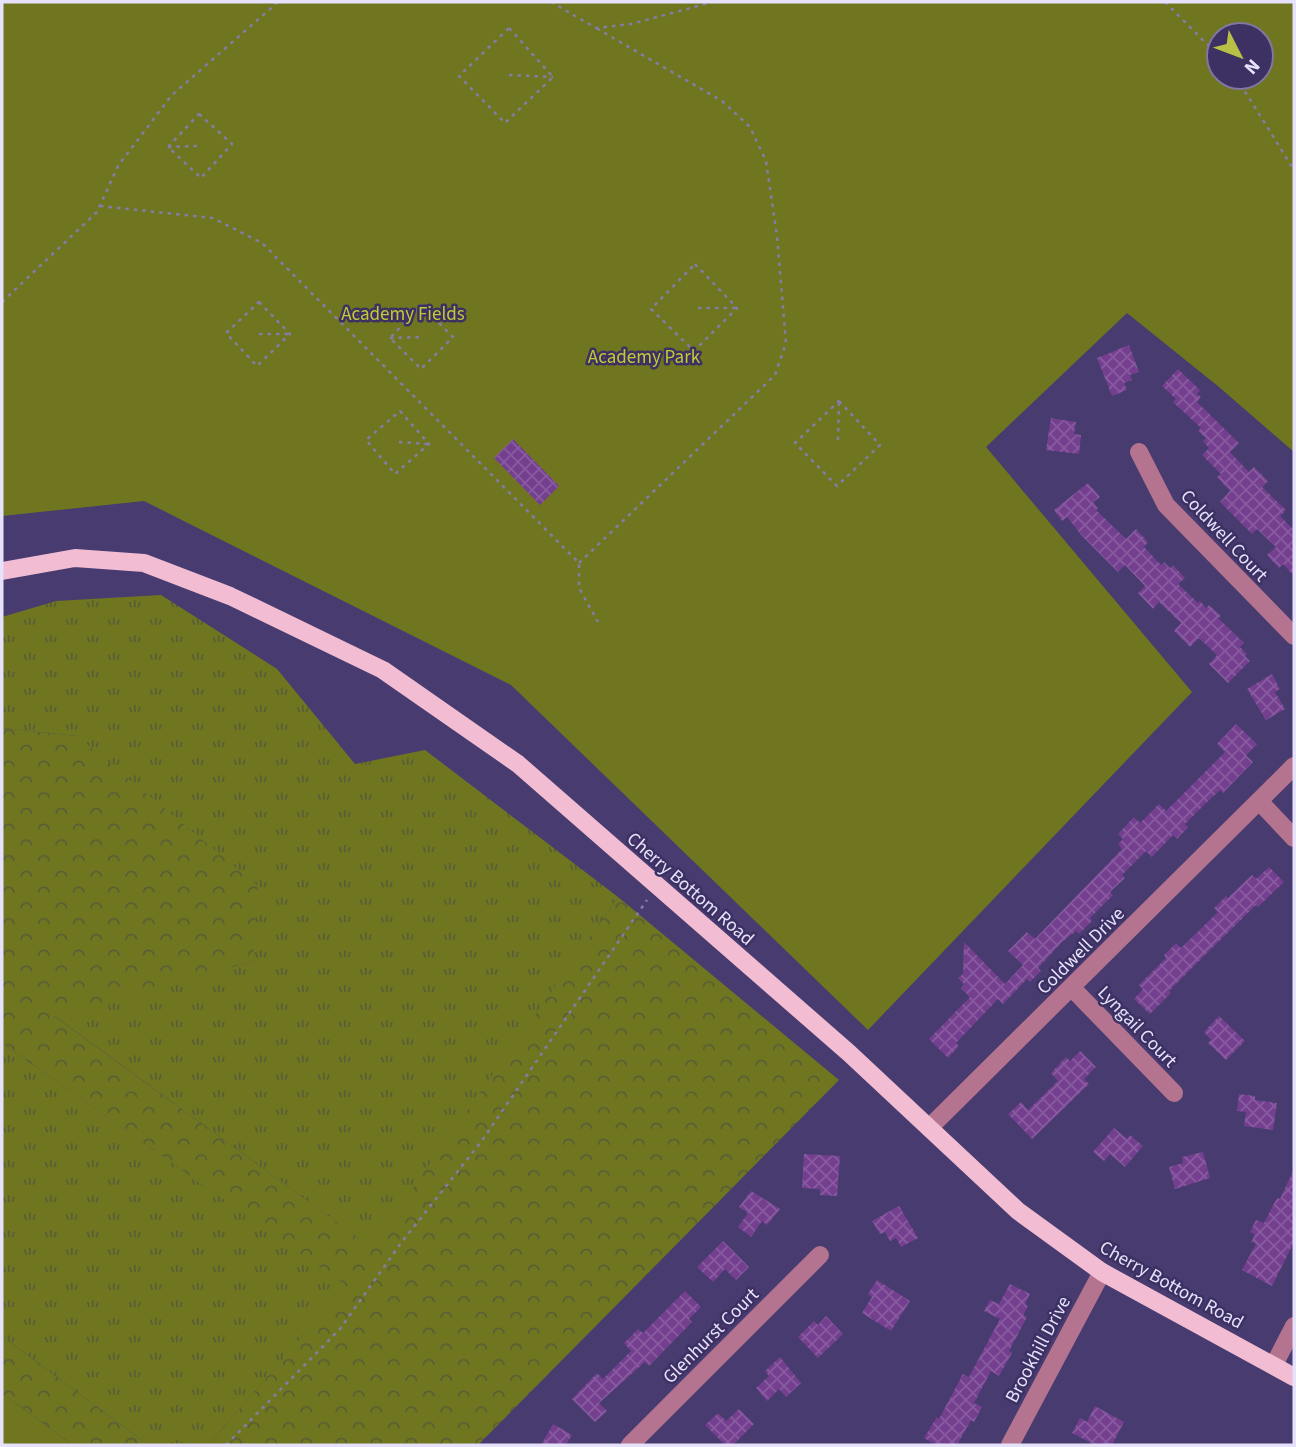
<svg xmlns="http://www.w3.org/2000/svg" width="1296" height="1447" font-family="'Source Sans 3',sans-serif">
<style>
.grass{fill:url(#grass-tufts)}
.forest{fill:url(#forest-crowns)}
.park{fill:#707620;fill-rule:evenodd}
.building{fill:url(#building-cross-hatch)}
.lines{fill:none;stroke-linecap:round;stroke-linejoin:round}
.path{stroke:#857ca6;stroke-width:2.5;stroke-dasharray:3.5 5;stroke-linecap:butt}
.minor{stroke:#b4748f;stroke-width:18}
.major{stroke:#f2bdd2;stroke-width:18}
.labels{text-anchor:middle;stroke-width:5;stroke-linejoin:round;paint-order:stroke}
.park-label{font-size:19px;fill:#c2ca33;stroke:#3d3063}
.street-label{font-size:19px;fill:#e6e2fb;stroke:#3d3063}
</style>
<defs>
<pattern id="grass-tufts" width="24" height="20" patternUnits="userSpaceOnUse" patternTransform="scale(1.75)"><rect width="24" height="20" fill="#707620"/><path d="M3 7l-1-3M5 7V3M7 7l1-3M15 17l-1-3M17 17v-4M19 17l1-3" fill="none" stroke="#5a5d36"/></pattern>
<pattern id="forest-crowns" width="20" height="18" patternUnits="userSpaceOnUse" patternTransform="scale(1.75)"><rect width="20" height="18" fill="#707620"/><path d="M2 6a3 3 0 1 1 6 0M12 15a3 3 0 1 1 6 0" fill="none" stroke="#5a5d36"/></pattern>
<pattern id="building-cross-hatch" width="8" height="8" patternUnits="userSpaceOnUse" patternTransform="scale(1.75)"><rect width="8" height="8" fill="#743f8f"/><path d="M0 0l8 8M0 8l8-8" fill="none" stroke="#885aa0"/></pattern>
</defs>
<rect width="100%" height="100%" fill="#473b6f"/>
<g class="grass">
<path d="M161,595L277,669L355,764L425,750L618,897L372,1248L53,1015L253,961L77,736L2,728V617L56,601Z"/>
<path d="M2,1043L347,1286L208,1445H148L2,1336Z"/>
</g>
<g class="forest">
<path d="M2,728L77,736L258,886L253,961L54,1016L371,1247L618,897L839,1080L478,1445H208L346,1286L2,1043Z"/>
<path d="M2,1336L148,1445H73L2,1393Z"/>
</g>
<g class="park">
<path d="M2,2H1294V452L1219,387L1127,313L986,447L1192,692L868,1030L511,685L144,501L2,516ZM1219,35H1261V77H1219Z"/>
<path d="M2,1393L73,1445H2Z"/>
</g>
<g class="building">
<path d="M1129,345L1139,372L1130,375L1132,380L1124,383L1127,390L1112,396L1097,358Z"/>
<path d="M1178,369L1200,390L1197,394L1201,397L1197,402L1239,443L1230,452L1249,472L1254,467L1268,481L1262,487L1286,510L1280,516L1294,530V576L1283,564L1279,568L1267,555L1276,547L1257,529L1252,534L1220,502L1230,491L1217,477L1221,474L1202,455L1209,448L1203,441L1206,438L1198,431L1201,428L1173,402L1176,399L1162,386Z"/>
<path d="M1051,418L1076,422L1074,434L1081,435L1079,454L1046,450Z"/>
<path d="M513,439L559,486L540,505L494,458Z"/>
<path d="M1088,483L1100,497L1093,502L1098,508L1096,510L1126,539L1136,529L1148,542L1144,547L1161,565L1164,562L1170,568L1173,565L1185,578L1178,584L1198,603L1200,601L1206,608L1209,605L1221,616L1218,618L1244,643L1240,647L1247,654L1245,656L1250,661L1228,683L1209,664L1217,655L1199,638L1190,647L1174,631L1181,623L1159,602L1153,609L1138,593L1145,586L1125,565L1118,572L1083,537L1067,517L1062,521L1054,510Z"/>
<path d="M1272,674L1280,689L1275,692L1285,709L1266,720L1247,689Z"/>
<path d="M1236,724L1257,744L1246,755L1253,762L1223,793L1220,790L1205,804L1185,824L1188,827L1177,839L1173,835L1152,857L1146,851L1122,875L1125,878L1110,892L1113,895L1090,918L1092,921L1079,934L1076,931L1062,942L1038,968L1041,971L1030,982L1027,979L1003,1004L998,999L956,1043L959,1046L948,1058L929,1039L970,997L961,988L964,984L958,978L963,974L964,942L1005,984L1023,965L1008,951L1027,932L1035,939L1122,849L1118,844L1123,839L1118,834L1134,817L1140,823L1159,804L1166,811L1225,752L1217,744Z"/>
<path d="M1269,867L1284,882L1258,907L1256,905L1210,950L1169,991L1171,993L1150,1014L1134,999L1143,989L1139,985L1166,958L1164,955L1176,943L1181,948L1218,912L1214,908L1226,896L1228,898L1252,875L1256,879Z"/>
<path d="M1219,1016L1245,1041L1226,1060L1208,1043L1211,1040L1204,1032Z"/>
<path d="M1080,1051L1096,1067L1084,1079L1089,1084L1032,1139L1008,1114L1021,1102L1028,1110L1058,1081L1051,1073L1066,1057L1070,1061Z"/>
<path d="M1239,1094L1255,1096V1100L1277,1103L1273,1130L1244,1126L1246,1112L1237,1111Z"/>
<path d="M1114,1128L1127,1139L1130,1135L1143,1146L1125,1167L1110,1154L1104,1161L1093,1152Z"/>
<path d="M1203,1152L1210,1178L1175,1189L1169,1167L1183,1163L1182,1157Z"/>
<path d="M804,1154L840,1156L837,1196L820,1195V1189L802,1188Z"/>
<path d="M1294,1169V1242L1272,1286L1242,1270L1256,1244L1251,1242L1255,1235L1250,1232L1256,1220L1264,1223L1277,1198L1280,1199Z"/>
<path d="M751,1191L780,1209L767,1225L762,1221L751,1237L738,1227L748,1213L739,1207Z"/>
<path d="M899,1206L918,1238L901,1247L896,1238L890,1241L885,1232L880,1234L872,1221Z"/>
<path d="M723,1241L749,1267L736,1280L725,1269L713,1282L697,1267Z"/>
<path d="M877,1280L910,1301L891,1331L862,1313L872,1297L868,1294Z"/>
<path d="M1010,1284L1030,1294L1025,1304L1028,1306L1023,1315L1027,1317L1009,1351L1012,1353L999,1376L991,1371L974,1403L982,1407L974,1422L971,1420L957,1445H936L924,1438L937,1417L939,1419L963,1374L969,1377L1000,1319L984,1311L990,1300L999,1304Z"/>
<path d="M685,1291L701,1307L689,1319L692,1322L649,1366L645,1362L599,1403L607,1411L595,1422L572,1399L597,1373L603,1379L631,1351L624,1343L638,1329L643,1333Z"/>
<path d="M826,1316L843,1334L818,1358L798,1337L814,1321L818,1325Z"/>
<path d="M780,1357L801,1383L786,1397L779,1389L767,1401L756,1388L769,1376L765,1371Z"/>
<path d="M1095,1406L1124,1422L1112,1445H1095L1072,1433L1080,1418L1087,1422Z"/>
<path d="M739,1409L754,1424L733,1445H725L705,1425L718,1413L726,1421Z"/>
<path d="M553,1424L572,1435L566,1445H541Z"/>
</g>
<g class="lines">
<g class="path">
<path d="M551,2L596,28L631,24L713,2"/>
<path d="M1165,2L1219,56"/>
<path d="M509,28L553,77L505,123L459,76Z"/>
<path d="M509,75L553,77"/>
<path d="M1236,77L1294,170"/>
<path d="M199,114L232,144L201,178L168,147Z"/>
<path d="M168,147L199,146"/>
<path d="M100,206L213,218L262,243L579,563V588L598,622"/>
<path d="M695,264L737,308L694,351L651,309Z"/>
<path d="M2,302L97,212L118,166L171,96L278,2"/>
<path d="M259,302L290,334L257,366L226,333Z"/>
<path d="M421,305L453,337L421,369L390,338Z"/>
<path d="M698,308H737"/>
<path d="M259,334H290"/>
<path d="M390,338L420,337"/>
<path d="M839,401L880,445L837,486L795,443Z"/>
<path d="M400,411L429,444L395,474L366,440Z"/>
<path d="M838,440L839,401"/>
<path d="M399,442L429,444"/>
<path d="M579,563L775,375L786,343L777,236L766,161L750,127L722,101L596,28"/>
<path d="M226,1445L340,1329L401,1243L481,1142L647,900"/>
</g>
<g class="minor">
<path d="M1139,452L1166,505L1294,636"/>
<path d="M1260,802L1294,838"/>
<path d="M1072,988L1174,1093"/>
<path d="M929,1128L1294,766"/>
<path d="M1274,1365L1294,1326"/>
<path d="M630,1445L820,1255"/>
<path d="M1010,1445L1102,1272"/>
</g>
<path class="major" d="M2,571L75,558L144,563L230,596L383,670L518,764L849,1053L1018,1211L1102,1272L1294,1377"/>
</g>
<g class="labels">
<g class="park-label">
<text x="403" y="320">Academy Fields</text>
<text x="644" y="363">Academy Park</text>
</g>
<g class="street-label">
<text transform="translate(1225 535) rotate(47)" y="7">Coldwell Court</text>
<text transform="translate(691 888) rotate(41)" y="7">Cherry Bottom Road</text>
<text transform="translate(1080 950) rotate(-45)" y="7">Coldwell Drive</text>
<text transform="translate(1138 1026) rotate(46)" y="7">Lyngail Court</text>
<text transform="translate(1172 1284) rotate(29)" y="7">Cherry Bottom Road</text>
<text transform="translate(710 1335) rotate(-45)" y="7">Glenhurst Court</text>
<text transform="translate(1037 1349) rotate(-62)" y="7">Brookhill Drive</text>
</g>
</g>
<rect width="1296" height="1447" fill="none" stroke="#e6e2fb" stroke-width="7"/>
<g transform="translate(1240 56) rotate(132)"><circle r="33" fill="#3d3063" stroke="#8177a0" stroke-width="2"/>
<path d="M0-5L12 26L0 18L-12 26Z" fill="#b8c146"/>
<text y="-10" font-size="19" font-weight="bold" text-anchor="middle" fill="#e6e2fb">N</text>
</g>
</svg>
